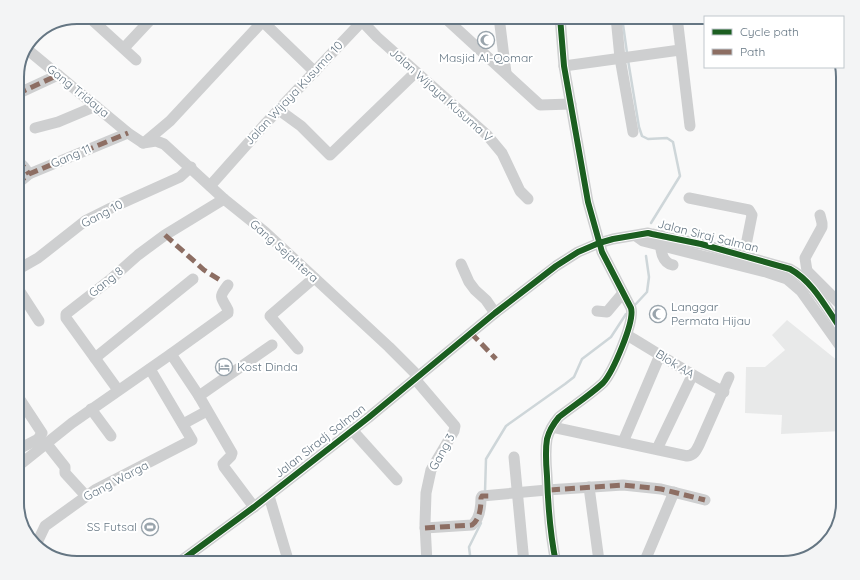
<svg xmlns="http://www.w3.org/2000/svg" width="860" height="580" font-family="Quicksand,sans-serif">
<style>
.built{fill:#e8e9e9}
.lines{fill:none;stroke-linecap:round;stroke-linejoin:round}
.stream{stroke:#ced6d9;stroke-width:2.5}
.minor{stroke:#cecfd0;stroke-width:11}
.quiet{stroke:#8d6e63;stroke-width:5;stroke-dasharray:10 5;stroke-linecap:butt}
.cycleway-casing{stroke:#fff;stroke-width:8}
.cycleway{stroke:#1b5e20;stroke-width:6}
.labels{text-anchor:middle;stroke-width:4;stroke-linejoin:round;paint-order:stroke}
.poi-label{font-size:12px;fill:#657683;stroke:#fff;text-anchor:start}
.street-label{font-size:12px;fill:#657683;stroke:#fff}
.rim{fill:none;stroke:#657683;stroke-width:2}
</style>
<rect width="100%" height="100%" fill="#f9f9f9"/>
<path class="built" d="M787,320L843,365L842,431L781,434L782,415L745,413L746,367H765L785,350L772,335Z"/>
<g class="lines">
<g class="stream">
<path d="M622,17L627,53"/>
<path d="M628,60L639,127L642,136L648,139L667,138L673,142L680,176L651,223"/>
<path d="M634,306L647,292L649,277L646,256"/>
<path d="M485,492L486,459L506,426L565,384L574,377L582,359L611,337L626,314"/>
<path d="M471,563L469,547L481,523"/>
</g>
<g class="minor">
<path d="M258,17L315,72"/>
<path d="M358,17L377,37L487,135L502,153L520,191L528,199"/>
<path d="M444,17L540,105L571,104"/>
<path d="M499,17L506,73"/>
<path d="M616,17L620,58L633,132"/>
<path d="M677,17L690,126"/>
<path d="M91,19L136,60"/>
<path d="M34,37L37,33"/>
<path d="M124,48L153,17"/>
<path d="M28,50L128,133L143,143"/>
<path d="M564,66L680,50"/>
<path d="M17,94L58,75"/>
<path d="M279,110L301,126L330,155L416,72"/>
<path d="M35,128L58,122L96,106"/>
<path d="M145,142L170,121L263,21"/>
<path d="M143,143L156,141L164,144L224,199L265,232L389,347L418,376"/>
<path d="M17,160L24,167L29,174"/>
<path d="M17,184L29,174L128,133"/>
<path d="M210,186L266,123L366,17"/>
<path d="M689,198L749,210L752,215L744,255"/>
<path d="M636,236L643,241L766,272L787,279L801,291L843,350"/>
<path d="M661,240C660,250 662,263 673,265"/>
<path d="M461,264L469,282L475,290L486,300L495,313"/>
<path d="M17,270L38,258L85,221L111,208L180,177L191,167"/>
<path d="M807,271L805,258L822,227V223L820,215"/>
<path d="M808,272L840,304L843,296"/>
<path d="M17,287L39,321"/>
<path d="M597,311L607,312L623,293"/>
<path d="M627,335C659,354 691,375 724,392"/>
<path d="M298,349L270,316L314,278"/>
<path d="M171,354L199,396L232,453L231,456L223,464L224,467L254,507"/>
<path d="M95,358L193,279"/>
<path d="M415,379L455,426L454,431L431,470L426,493L425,524L427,563"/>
<path d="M118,390L66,318V314L111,279L138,255L165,235L224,199"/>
<path d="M199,396L272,345"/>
<path d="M91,409L111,436"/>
<path d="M183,424L207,411"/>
<path d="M552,427L687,456C694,455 696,451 699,445L729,377"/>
<path d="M352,430L397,480"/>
<path d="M623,442L660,355"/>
<path d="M46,443L65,467V473L86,496"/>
<path d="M657,449L692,376"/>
<path d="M17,450L38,439L42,433L17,395"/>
<path d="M514,457L524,563"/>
<path d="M17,467L72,423L171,354L228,313V310C222,297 217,299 228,285"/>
<path d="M589,487L599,561"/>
<path d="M269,496L289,563"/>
<path d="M425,528L472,525C480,519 481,507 481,498L482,496L547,490L623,485L661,489L705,500"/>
<path d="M36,545L45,526L95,490L192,440L150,369"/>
<path d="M178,563L254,507L368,418L495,313L556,266L578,252L599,243L613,239L648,233L652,234L701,244L790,269C814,282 827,310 843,332"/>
<path d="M556,563C550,534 548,506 547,476C546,464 545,451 547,439C549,431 554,423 559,417C573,406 590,395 603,383C613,372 635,321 631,308L602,252L588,202L564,66L560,17"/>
<path d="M644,563L674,492"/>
</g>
<g class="quiet">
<path d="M17,94L58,75"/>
<path d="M17,160L24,167L29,174"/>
<path d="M17,184L29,174L128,133"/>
<path d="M165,235L204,270L220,280"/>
<path d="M471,333L496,359"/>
<path d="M550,490L623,485L661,489L705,500"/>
<path d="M425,528L472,525C480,519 481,507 481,498L482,496H490"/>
</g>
<g class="cycleway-casing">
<g id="cycleway">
<path d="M178,563L254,507L368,418L495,313L556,266L578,252L599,243L613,239L648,233L652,234L701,244L790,269C814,282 827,310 843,332"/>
<path d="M556,563C550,534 548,506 547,476C546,464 545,451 547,439C549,431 554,423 559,417C573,406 590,395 603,383C613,372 635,321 631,308L602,252L588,202L564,66L560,17"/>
</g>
</g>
<use href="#cycleway" class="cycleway"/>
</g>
<defs>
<g id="mosque-ring" transform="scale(0.9)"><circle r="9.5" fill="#fff" stroke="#99a4ac" stroke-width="1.5"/><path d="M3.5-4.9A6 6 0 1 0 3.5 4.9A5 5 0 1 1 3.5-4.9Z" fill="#99a4ac"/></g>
<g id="hotel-ring" transform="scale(0.9)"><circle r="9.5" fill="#fff" stroke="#99a4ac" stroke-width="1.5"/><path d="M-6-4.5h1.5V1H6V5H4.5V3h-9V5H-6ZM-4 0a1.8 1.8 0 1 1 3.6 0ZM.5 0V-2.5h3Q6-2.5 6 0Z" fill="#99a4ac"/></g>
<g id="stadium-ring" transform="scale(0.9)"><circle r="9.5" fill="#fff" stroke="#99a4ac" stroke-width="1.5"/><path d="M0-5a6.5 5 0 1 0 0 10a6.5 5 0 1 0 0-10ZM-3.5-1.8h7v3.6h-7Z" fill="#99a4ac"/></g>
</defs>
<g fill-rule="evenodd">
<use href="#mosque-ring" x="486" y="40"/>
<use href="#mosque-ring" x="658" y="314"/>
<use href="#hotel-ring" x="224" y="367"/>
<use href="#stadium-ring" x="150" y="527"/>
</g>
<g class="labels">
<g class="poi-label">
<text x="486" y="62" text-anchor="middle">Masjid Al-Qomar</text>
<text x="671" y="311">Langgar<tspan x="671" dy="14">Permata Hijau</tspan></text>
<text x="237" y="371">Kost Dinda</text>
<text x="137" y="531" text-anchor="end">SS Futsal</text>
</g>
<g class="street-label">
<text transform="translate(78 91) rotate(39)" y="4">Gang Tridaya</text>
<text transform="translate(294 93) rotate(-47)" y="4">Jalan Wijaya Kusuma 10</text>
<text transform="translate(441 95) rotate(42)" y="4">Jalan Wijaya Kusuma V</text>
<text transform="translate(71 156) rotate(-23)" y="4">Gang 11</text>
<text transform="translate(102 214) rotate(-28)" y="4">Gang 10</text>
<text transform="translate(708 236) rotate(14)" y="4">Jalan Siraj Salman</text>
<text transform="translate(284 251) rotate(42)" y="4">Gang Sejahtera</text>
<text transform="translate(106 282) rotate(-39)" y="4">Gang 8</text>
<text transform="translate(675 364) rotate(32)" y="4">Blok AA</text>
<text transform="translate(320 441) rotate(-38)" y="4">Jalan Siradj Salman</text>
<text transform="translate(442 452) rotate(-61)" y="4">Gang 3</text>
<text transform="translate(116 481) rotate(-28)" y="4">Gang Warga</text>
</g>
</g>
<path d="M0 0H860V580H0ZM77 24H783A53 53 0 0 1 836 77V503A53 53 0 0 1 783 556H77A53 53 0 0 1 24 503V77A53 53 0 0 1 77 24Z" fill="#f3f4f5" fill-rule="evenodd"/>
<path class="rim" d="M77 24H783A53 53 0 0 1 836 77V503A53 53 0 0 1 783 556H77A53 53 0 0 1 24 503V77A53 53 0 0 1 77 24Z"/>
<rect x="704" y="16" width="140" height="52" fill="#ffffff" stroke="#c1c8cd"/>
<rect x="712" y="29" width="20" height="6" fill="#1b5e20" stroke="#c1c8cd"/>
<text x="740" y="36" font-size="12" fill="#657683">Cycle path</text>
<rect x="712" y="49" width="20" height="6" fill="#8d6e63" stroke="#c1c8cd"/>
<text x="740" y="56" font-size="12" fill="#657683">Path</text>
</svg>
